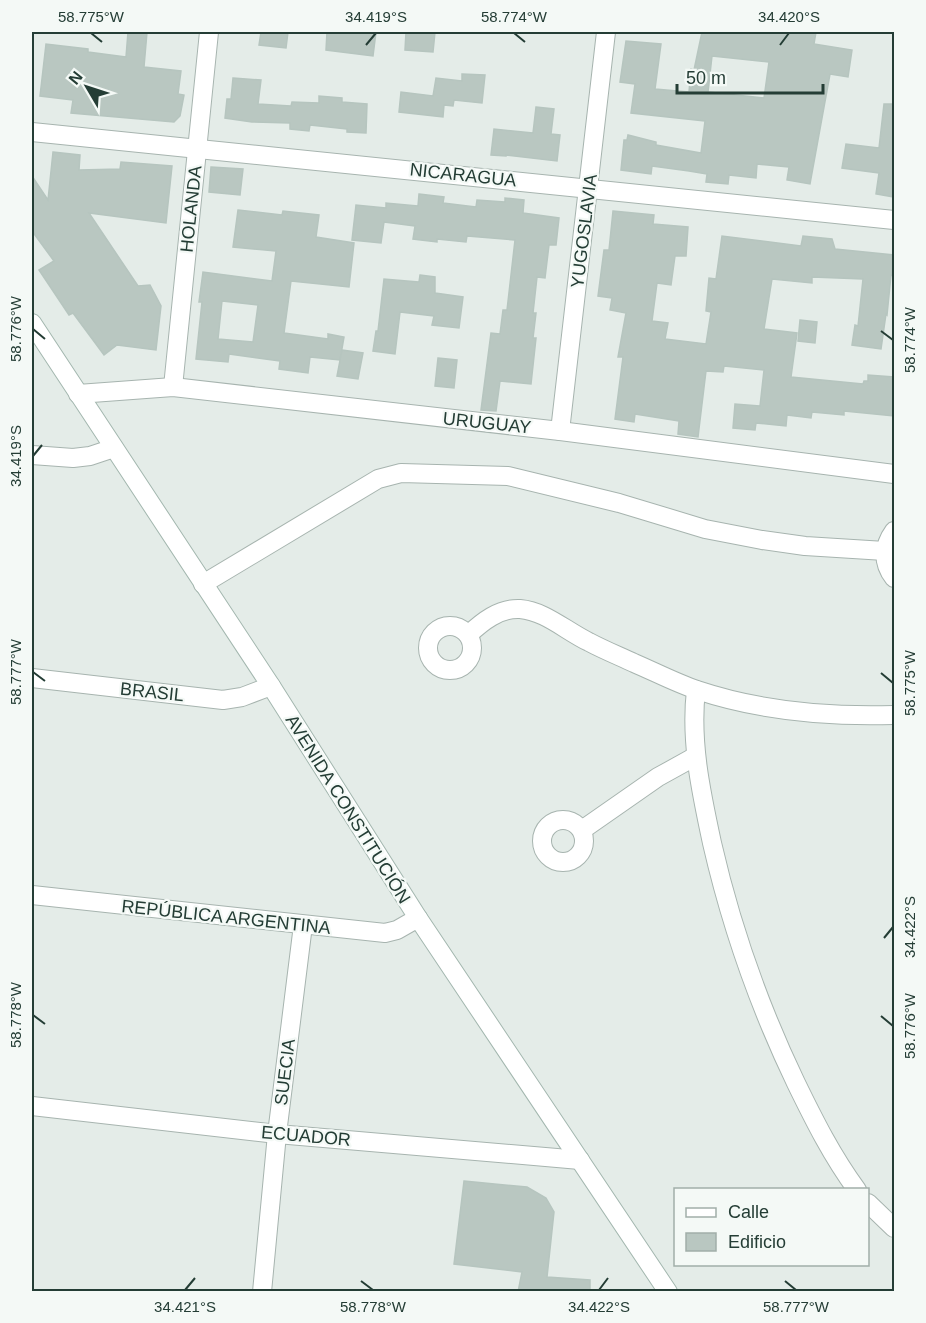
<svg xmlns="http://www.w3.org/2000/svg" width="926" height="1323" font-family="Helvetica,sans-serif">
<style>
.building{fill:#b9c7c1;stroke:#b6c5bf;stroke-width:1.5;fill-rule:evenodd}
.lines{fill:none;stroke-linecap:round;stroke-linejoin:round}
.street-casing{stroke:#a7b4af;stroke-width:20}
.secondary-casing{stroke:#a3b7af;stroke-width:20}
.street{stroke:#fff;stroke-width:18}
.secondary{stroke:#fff;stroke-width:18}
.ticks{fill:none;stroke:#243d35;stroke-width:2}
.labels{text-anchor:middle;stroke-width:4.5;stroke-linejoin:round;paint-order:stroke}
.street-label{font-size:18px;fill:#243d35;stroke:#f4f9f6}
.neatline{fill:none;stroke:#243d35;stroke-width:2}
.ticks-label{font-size:15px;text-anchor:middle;fill:#243d35}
</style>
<rect width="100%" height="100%" fill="#e4ece8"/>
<g class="building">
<path d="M128,32H147L144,67L181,71L178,94L184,95L180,116L174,122L71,113L73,100L40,96L46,44L88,49V52L126,57Z"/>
<path d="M261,32H288L286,48L259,45Z"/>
<path d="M327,32H376L373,56L326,50Z"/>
<path d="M406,32H435L433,52L405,50Z"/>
<path d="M702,32H816L814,44L852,50L848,77L830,74L810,184L787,180L789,167L757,164L756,178L729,175L728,184L706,182L707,174L689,171L652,166L651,174L621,170L624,140H627L628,135L656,142V145L701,153L705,121L631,113L635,84L620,82L626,41L661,44L655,89L689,92L691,69L694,70ZM712,56L769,62L764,98L708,92Z"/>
<path d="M462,74L485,75L482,103L454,100L453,106L444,105L443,117L399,112L401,92L433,96L436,78L462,81Z"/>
<path d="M233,78L261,80L258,104L291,106L292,102L319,103V96L342,98V102L367,104L366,133L347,132V129L310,125L309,131L290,129V123L252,122L225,118L227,99H231Z"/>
<path d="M884,104H894V197L876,194L879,173L842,168L846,144L879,148Z"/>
<path d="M536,107L554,109L551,134L560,135L557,161L506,155V156L491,155L494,129L533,133Z"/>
<path d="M53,152L80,155L79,170L120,169L121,162L172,166L166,223L89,213L138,286L150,285L161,306L156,350L117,345L104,355L73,313L69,315L39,270L54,261L32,231V176L48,200Z"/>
<path d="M211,167L243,169L240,195L209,192Z"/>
<path d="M419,194L444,197L443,203L476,207L477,200L505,202V198L524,200L523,213L559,218L556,245H549L545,278L537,277L533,313H536L533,338H536L531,384L500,381L496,411L481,410L491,333L500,334L503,310H507L515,240L467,236L466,242L437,239V242L413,239L415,226L384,222L381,243L352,240L356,205L386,208V203L418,206Z"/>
<path d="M238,210L282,215L283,211L319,215L316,237L354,243L349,287L291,281L284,333L328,339V334L344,337L340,360L310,357L308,373L279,369L280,361L229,354L228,362L196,359L202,302H199L203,272L272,281L276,251L233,247ZM222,301L258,305L253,342L218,339Z"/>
<path d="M613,211L654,215L653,224L688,227L686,256H675L671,285L657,283L652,321L668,323L665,339L706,344L711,312L706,311L709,278L716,279L722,236L801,246L803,236L832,239L835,249L894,255V276L891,275L887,315L886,314L881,349L852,345L855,325L858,326L863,279L812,277V283L772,279L764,329L797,333L791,377L863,384L864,381H868V375L894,377V416L844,411V415L812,412L811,418L787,415L786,426L756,423L755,430L733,428L735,404L760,406L764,370L724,366L723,372L706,371L698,437L678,434L679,421L635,414L634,422L615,419L623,357H618L626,313L610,310L612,298L598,296L604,250H609Z"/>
<path d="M420,275L435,277V293L463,297L459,328L432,325L434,316L400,312L395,354L373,351L376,331H378L384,279L419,282Z"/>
<path d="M800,320L817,322L815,343L798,341Z"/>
<path d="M342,350L363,353L358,379L337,376Z"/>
<path d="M438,358L457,360L454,388L435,386Z"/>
<path d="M464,1181L527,1187L546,1198L554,1212L547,1277L590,1280V1292H518L522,1272L454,1264Z"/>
</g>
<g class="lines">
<g class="street-casing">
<g id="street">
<path d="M32,132L894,220"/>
<path d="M173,387L209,32"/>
<path d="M78,394L173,387L560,431L894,474"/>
<path d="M560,431L606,32"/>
<path d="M32,455L73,458L90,456L114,448"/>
<path d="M894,531C883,546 882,563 894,578"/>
<path d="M203,584L378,479L401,473L508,476L619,503L705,529L762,540L805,546L885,551"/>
<circle cx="450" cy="648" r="22"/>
<path d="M468,635C482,622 499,608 520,609C545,611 566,631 589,642C604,650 619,656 634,663C655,672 676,683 697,690C760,711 829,717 894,715"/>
<path d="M32,678L223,700L242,697L271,686"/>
<path d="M696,690C690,741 701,792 712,843C731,926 759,1006 796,1083C814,1120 832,1156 857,1190"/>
<circle cx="563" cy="841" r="21"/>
<path d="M582,830L658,777L696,756"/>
<path d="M32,895L385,933L397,930L418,918"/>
<path d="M32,1106L277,1134L580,1160"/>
<path d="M868,1203L894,1228"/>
<path d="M262,1292L277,1134L303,925"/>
</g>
</g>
<g class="secondary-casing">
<path id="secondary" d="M32,323L271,686L418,918L668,1292"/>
</g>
<use href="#street" class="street"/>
<use href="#secondary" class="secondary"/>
</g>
<path class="ticks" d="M91,33L102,42M514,33L525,42M366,45L376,33M780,45L789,33M33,329L45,339M881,331L893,340M33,456L42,445M33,672L45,681M881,673L893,683M884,938L893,927M33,1015L45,1024M881,1016L893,1026M361,1281L373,1290M785,1281L796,1290M185,1290L195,1278M599,1290L608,1278"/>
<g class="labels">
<g class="street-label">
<text transform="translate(463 175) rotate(6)" y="6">NICARAGUA</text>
<text transform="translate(191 209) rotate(-84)" y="6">HOLANDA</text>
<text transform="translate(584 231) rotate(-83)" y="6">YUGOSLAVIA</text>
<text transform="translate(487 423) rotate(6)" y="6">URUGUAY</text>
<text transform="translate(152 692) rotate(6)" y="6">BRASIL</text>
<text transform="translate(348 809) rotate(58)" y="6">AVENIDA CONSTITUCIÓN</text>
<text transform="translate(226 917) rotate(6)" y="6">REPÚBLICA ARGENTINA</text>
<text transform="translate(285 1072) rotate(-83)" y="6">SUECIA</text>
<text transform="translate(306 1136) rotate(5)" y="6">ECUADOR</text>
</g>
</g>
<rect width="926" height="1323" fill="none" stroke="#f4f9f6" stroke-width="66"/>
<rect x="674" y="1188" width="195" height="78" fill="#f4f9f6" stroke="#a1aea9" stroke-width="1.5"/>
<rect x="686" y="1208" width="30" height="9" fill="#ffffff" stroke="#a1aea9" stroke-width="1.5"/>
<text x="728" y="1218" font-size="18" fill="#243d35">Calle</text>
<rect x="686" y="1233" width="30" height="18" fill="#b9c7c1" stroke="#a1aea9" stroke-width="1.5"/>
<text x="728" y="1248" font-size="18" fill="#243d35">Edificio</text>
<g transform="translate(87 87) rotate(309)" stroke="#f4f9f6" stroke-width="4.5" paint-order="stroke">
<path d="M0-4.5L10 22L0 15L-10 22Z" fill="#243d35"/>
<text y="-9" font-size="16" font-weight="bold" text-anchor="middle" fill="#243d35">N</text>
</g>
<path d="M677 84v9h146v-9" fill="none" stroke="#243d35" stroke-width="3"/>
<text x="686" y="84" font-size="18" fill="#243d35" stroke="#f4f9f6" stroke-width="4.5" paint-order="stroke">50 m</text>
<rect x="33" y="33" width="860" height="1257" class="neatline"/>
<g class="ticks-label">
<text x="91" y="22">58.775°W</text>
<text x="376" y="22">34.419°S</text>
<text x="514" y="22">58.774°W</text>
<text x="789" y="22">34.420°S</text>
<text transform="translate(16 329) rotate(-90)" y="5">58.776°W</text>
<text transform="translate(910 340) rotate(-90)" y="5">58.774°W</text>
<text transform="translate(16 456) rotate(-90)" y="5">34.419°S</text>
<text transform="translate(16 672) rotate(-90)" y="5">58.777°W</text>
<text transform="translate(910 683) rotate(-90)" y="5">58.775°W</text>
<text transform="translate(910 927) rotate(-90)" y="5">34.422°S</text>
<text transform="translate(16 1015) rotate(-90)" y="5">58.778°W</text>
<text transform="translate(910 1026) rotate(-90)" y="5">58.776°W</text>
<text x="185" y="1312">34.421°S</text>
<text x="373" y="1312">58.778°W</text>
<text x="599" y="1312">34.422°S</text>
<text x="796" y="1312">58.777°W</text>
</g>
</svg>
